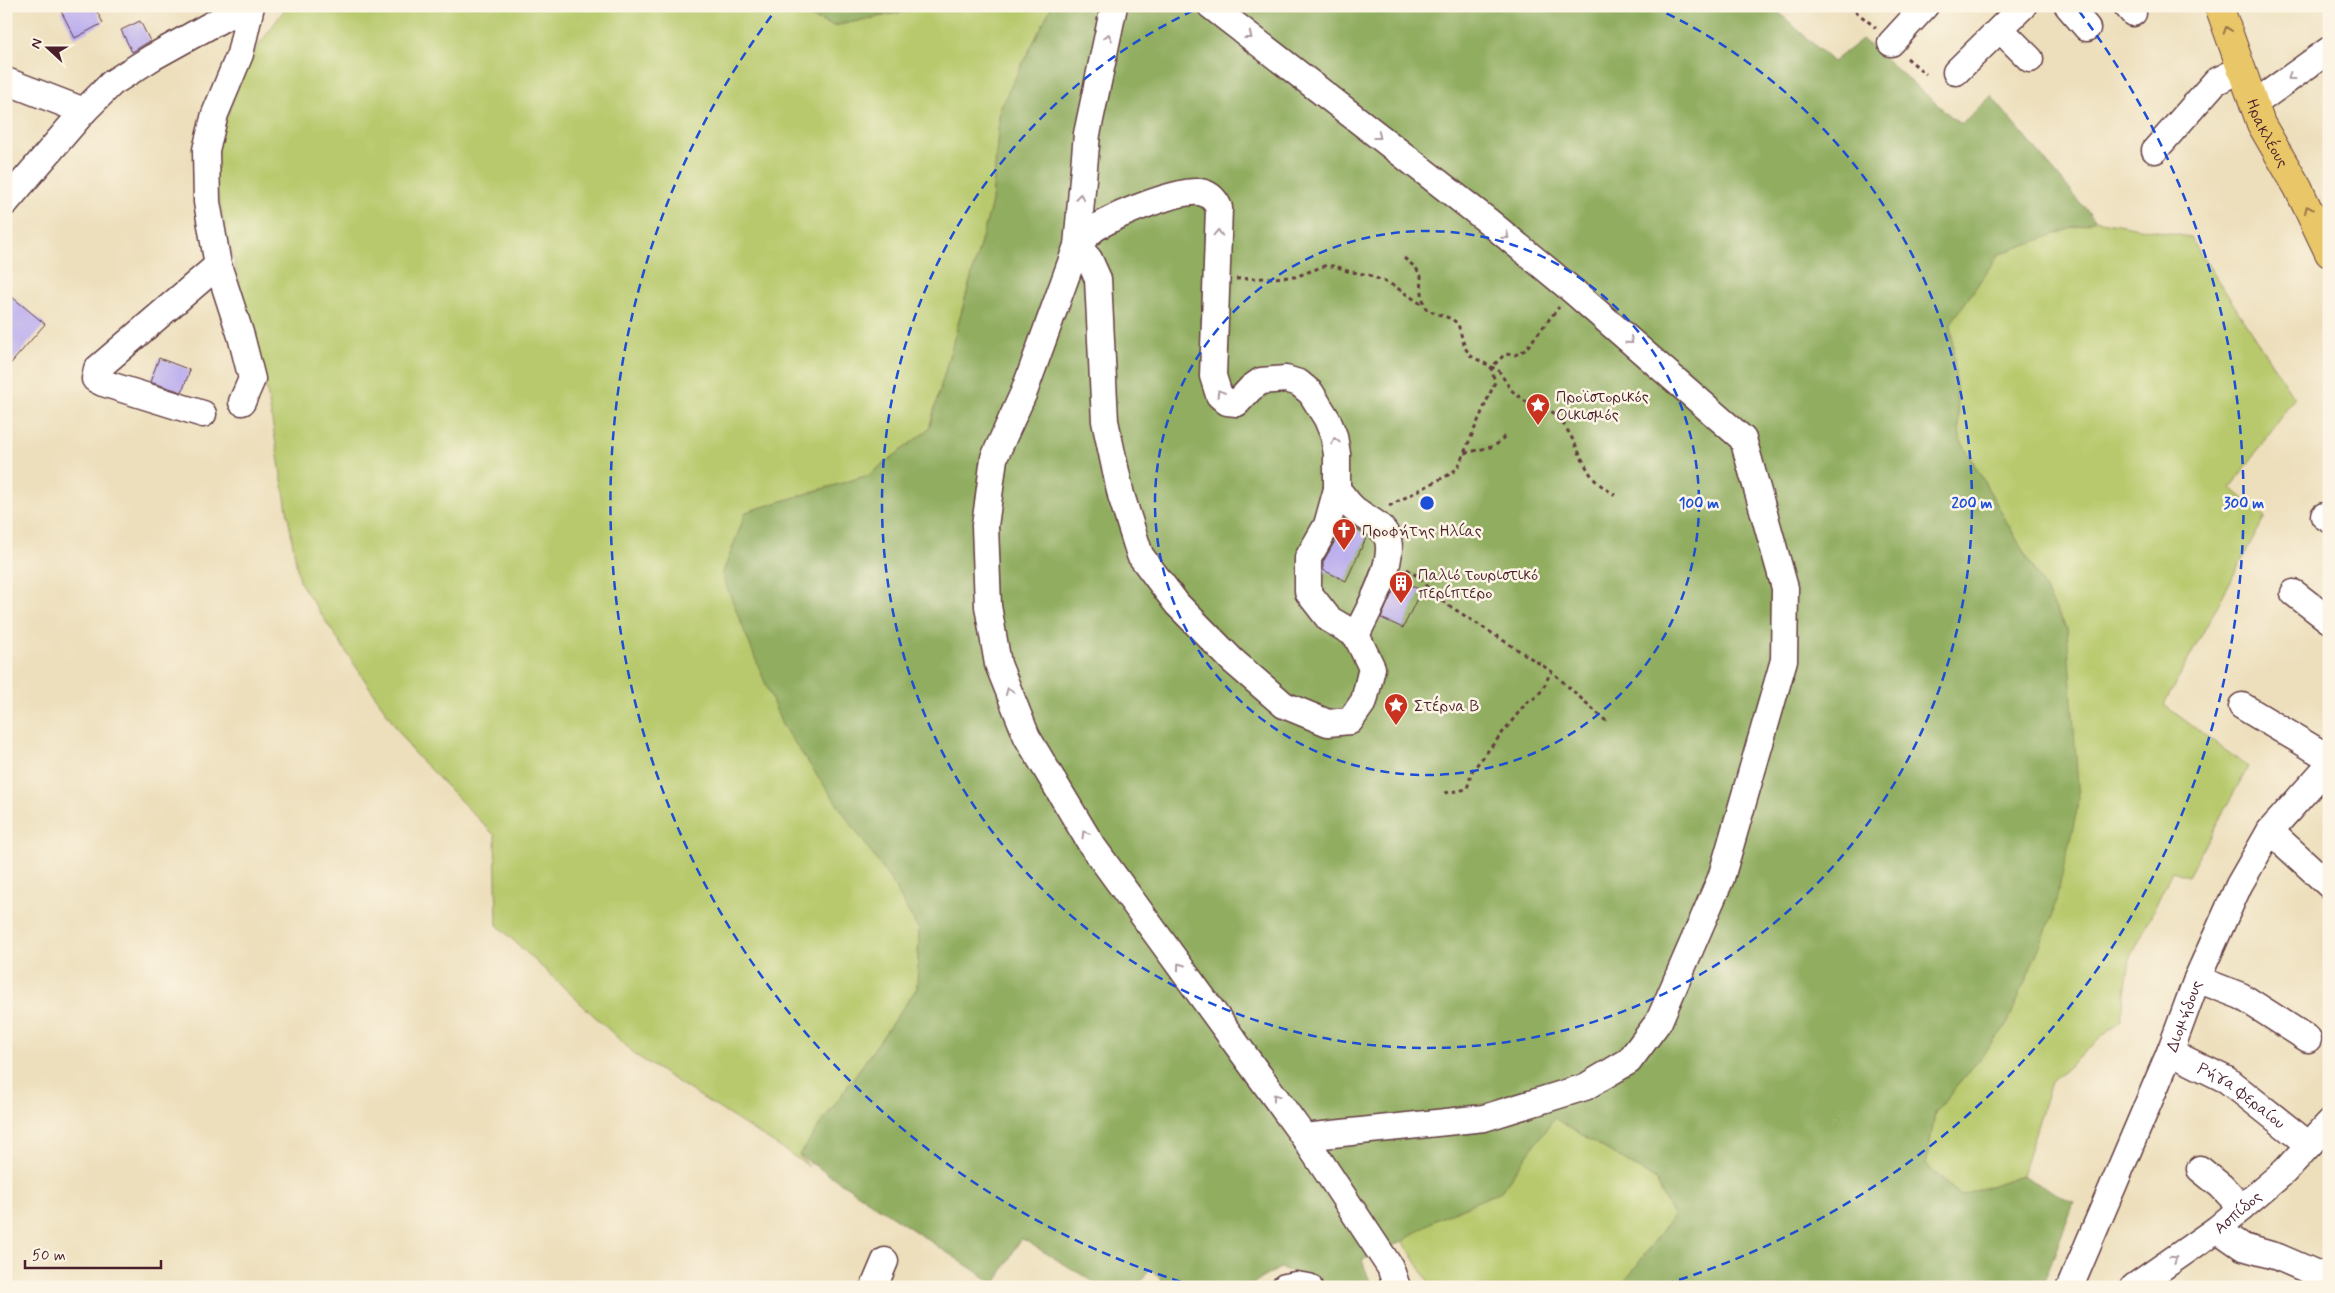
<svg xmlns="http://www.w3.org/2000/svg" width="2335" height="1293" font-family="Mynerve,sans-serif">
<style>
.green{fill:#b7c96c;stroke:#80744c}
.forest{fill:#91ad60;stroke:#6e6646}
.building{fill:#b8aaef}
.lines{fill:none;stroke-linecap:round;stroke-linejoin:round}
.minor-casing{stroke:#623c41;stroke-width:29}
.major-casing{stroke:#623c41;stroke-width:30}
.path{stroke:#623c41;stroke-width:3;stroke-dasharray:4 4;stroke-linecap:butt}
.minor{stroke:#fff;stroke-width:26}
.major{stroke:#e9c769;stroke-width:28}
.oneway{stroke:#9a734a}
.oneway2{stroke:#ae9aa0}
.ring{fill:none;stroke:#1d4ed8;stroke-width:2.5;stroke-dasharray:9 6}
.labels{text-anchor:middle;stroke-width:5;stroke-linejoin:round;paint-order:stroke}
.street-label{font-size:16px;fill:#4a1f2b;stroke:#fcf5e5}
.poi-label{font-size:16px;fill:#4a1f2b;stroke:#fcf5e5;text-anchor:start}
.centre{fill:#1d4ed8;stroke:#fcf5e5;stroke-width:2.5}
.ring-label{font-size:15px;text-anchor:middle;font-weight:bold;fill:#1d4ed8;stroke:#fcf5e5;stroke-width:5;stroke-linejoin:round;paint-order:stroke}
</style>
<rect width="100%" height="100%" fill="#fcf5e5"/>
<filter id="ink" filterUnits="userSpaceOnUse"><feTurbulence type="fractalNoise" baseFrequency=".02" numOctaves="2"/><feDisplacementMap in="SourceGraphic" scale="10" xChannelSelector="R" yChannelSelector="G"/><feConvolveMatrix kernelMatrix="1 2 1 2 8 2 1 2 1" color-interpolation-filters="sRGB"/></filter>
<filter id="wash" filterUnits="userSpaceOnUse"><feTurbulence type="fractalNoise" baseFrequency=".0096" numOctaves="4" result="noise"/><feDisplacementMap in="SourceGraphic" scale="20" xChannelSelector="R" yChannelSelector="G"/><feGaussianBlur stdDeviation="1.12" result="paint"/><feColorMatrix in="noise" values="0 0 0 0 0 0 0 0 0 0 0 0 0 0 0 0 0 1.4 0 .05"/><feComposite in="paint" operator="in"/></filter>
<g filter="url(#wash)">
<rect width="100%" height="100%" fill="#eddfbc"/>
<g class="green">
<path d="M287,6H784L833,26L913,10L917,6H1052L1000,108L992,202L929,429L869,475L746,512L891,881L919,930L917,988L799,1155L809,1166L637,1056L497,925L495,836L412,751L299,581L268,397L209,162L249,59Z"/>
<path d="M2095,220L2190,237L2294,398L2231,488L2265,517L2164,705L2248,767L2188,876L2172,871L2130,960L2121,1020L2051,1082L2022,1175L1961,1196L1926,1165L1935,1113L2007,1025L2067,629L1960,439L1951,323L1999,254Z"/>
<path d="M1554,1117L1655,1179L1673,1216L1621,1287H1432L1403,1241L1433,1221L1501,1191Z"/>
</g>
<g class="forest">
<path d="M784,6H917L913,10L833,26Z"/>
<path d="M1052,6H1772L1833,62L1862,39L1961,125L1991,96L2095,220L1999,254L1951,323L1960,439L2067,629L2079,801L2053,914L2007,1025L1935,1113L1926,1165L1961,1196L2022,1175L2074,1203L2042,1287H1621L1673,1216L1655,1179L1554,1118L1501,1191L1433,1221L1403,1241L1362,1260L1372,1287H1328L1311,1278L1280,1268L1255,1282L1253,1287H1168L1150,1268L1138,1287H1102L1021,1238L995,1284L799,1155L917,988L919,930L891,881L782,725L722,575L746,512L869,475L929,429L992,202L1000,108Z"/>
</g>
<g id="blocks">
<g class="building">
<path d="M69,6H94L103,23L75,38L61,11Z"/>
<path d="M140,21L150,41L132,52L121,30Z"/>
<path d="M6,292L45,324L6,369Z"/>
<path d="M159,358L190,370L182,392L150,382Z"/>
<path d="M1344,522L1367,536L1346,581L1323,570V562L1340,532Z"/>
<path d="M1398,580L1421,590L1403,628L1381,618Z"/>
</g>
</g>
</g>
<g filter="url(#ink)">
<use href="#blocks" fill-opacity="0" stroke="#623c41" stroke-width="1"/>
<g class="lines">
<g class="minor-casing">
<g id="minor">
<path d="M1211,6L1488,221L1573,291L1743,439L1785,588L1784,660L1721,878L1659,1021L1629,1061L1585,1087L1484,1118L1304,1137"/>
<path d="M2068,6L2087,28"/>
<path d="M2127,6L2133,13"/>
<path d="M2000,29L2030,59"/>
<path d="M1891,43L1925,6"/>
<path d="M1956,72L2023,6"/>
<path d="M6,81L84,111"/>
<path d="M2254,104L2329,50"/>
<path d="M2155,150L2215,82L2241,69"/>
<path d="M6,202L84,111L112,83L153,57L245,6"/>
<path d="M1077,246C1084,238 1091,230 1100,225C1119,214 1177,190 1199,192C1209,193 1215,199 1219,208L1213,376L1219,395L1227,402L1237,403L1251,388L1261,381L1286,379L1299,383L1311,393L1327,419L1334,436L1337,454V489L1327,525L1308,558V592L1329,619L1356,635L1372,668L1364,701L1350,721L1328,723L1284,705L1233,661L1177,604L1140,555L1121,495L1105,421L1098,279L1089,259L1077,246L1024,392L994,458L985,526L988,606L998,664L1027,737L1091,844L1304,1137L1390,1267L1397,1287"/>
<path d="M1077,246L1087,134L1114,6"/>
<path d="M242,402L252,379L241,336L218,265L207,202L206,150L215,114L240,54L251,6"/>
<path d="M203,414L103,383L95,379L97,369L218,265"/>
<path d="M1337,489C1342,495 1347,502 1352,507C1363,518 1381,522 1387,537C1397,561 1367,613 1356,635"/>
<path d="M2324,516L2329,519"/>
<path d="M2294,593L2329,620"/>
<path d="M2242,706L2329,758"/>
<path d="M2270,831L2329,885"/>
<path d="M2197,979L2241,996L2308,1039"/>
<path id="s1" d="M2170,1052L2227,1080L2309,1145"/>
<path d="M2200,1169L2221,1186L2242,1208"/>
<path d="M2217,1229L2243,1247L2278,1257L2329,1279"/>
<path d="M874,1287L885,1261"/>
<path d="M1285,1287L1296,1285L1309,1287"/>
<path id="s2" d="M2070,1287L2170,1052L2197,979L2239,885L2270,831L2329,765"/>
<path id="s3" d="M2134,1287L2217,1229L2285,1171L2329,1123"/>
</g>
</g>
<g class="major-casing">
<g id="major">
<path id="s4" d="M2219,6L2261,124L2298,188L2329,253"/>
</g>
</g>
<g class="path">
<path d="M1849,6L1876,28"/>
<path d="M1907,58L1926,74"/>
<path d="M1404,258L1416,268L1421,276L1422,293L1424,305L1427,310L1452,319L1458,324L1465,348L1471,356L1499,371L1511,390L1539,412L1551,411C1573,429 1577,455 1593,478C1599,485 1608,490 1615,495"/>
<path d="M1236,279L1295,277L1324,266H1336L1347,271L1369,275L1394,286L1423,305"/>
<path d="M1465,453L1495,446L1505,436"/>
<path d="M1389,506L1452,473L1458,467L1495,382L1491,368L1505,354L1515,355L1525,350L1559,307"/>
<path d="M1407,569L1420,578L1434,596L1551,671L1606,721"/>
<path d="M1445,793L1467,789L1472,771L1527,702C1541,697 1545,684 1551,671"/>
</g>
<use href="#minor" class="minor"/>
<use href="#major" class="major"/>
</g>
<defs><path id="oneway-chevron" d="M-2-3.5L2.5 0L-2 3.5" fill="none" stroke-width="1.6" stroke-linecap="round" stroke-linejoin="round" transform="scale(1.25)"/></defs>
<g class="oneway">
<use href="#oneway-chevron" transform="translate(2227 30) rotate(-109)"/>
<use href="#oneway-chevron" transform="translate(2308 209) rotate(-115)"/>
</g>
<g class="oneway2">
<use href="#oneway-chevron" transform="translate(1249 36) rotate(38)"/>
<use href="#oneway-chevron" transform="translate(1108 37) rotate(-78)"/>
<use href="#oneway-chevron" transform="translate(2291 77) rotate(144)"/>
<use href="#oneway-chevron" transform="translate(1378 136) rotate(38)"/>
<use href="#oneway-chevron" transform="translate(1080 197) rotate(-84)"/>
<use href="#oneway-chevron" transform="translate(1218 233) rotate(-88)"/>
<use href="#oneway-chevron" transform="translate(1506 236) rotate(40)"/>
<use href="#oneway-chevron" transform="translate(1630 341) rotate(41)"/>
<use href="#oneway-chevron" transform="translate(1220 393) rotate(-121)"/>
<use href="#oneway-chevron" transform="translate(1335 441) rotate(-103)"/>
<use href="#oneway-chevron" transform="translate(1009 691) rotate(-112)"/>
<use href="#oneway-chevron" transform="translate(1085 834) rotate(-121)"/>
<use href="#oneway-chevron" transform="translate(1180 966) rotate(-126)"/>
<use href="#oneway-chevron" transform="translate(1276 1097) rotate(-126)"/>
<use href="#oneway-chevron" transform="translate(2174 1259) rotate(-35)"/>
</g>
</g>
<g class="ring">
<circle cx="1427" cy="503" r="272"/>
<path d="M1653 7A545 545 0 1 1 1201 7"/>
<path d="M1195 1286A817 817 0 0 1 775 11M2079 11A817 817 0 0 1 1659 1286"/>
</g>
<defs>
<g id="sight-pin" transform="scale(1.25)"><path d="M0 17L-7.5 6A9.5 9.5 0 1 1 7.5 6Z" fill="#c8321e" stroke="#fcf5e5"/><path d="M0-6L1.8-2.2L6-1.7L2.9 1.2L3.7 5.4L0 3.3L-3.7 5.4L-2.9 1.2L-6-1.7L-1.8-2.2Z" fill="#fff"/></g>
<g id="church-pin" transform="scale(1.25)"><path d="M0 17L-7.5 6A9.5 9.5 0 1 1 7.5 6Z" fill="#c8321e" stroke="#fcf5e5"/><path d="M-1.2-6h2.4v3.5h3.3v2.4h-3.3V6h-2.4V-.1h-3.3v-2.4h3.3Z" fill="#fff"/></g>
<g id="building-pin" transform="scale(1.25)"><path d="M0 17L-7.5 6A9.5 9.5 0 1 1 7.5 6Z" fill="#c8321e" stroke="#fcf5e5"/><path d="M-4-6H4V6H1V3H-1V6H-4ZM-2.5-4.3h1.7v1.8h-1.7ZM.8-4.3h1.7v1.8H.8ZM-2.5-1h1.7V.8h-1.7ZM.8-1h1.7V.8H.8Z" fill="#fff"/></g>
</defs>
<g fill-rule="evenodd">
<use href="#sight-pin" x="1538" y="405"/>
<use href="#church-pin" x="1344" y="530"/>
<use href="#building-pin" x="1401" y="583"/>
<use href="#sight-pin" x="1396" y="705"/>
</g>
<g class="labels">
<g class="street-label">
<text dy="6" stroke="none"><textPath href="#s4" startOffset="136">Ηρακλέους</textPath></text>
<text dy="6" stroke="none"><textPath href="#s2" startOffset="294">Διομήδους</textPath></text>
<text dy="6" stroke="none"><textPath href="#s1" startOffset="84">Ρήγα Φεραίου</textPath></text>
<text dy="6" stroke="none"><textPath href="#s3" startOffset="128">Ασπίδος</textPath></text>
</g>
<g class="poi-label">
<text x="1556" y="402">Προϊστορικός<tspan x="1556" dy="18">Οικισμός</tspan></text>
<text x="1362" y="536">Προφήτης Ηλίας</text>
<text x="1418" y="580">Παλιό τουριστικό<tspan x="1418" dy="18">περίπτερο</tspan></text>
<text x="1414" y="711">Στέρνα Β</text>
</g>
</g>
<circle cx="1427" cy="503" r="8" class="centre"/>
<g class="ring-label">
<text x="1699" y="508">100 m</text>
<text x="1972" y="508">200 m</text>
<text x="2244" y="508">300 m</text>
</g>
<rect width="2335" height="1293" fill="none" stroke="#fcf5e5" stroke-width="25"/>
<g transform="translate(48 48) rotate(291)" stroke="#fcf5e5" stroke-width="4" paint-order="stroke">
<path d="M0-4L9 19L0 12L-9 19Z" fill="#4a1f2b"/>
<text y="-8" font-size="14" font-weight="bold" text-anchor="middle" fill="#4a1f2b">N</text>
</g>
<path d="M25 1260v8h136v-8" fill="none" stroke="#4a1f2b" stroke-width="2.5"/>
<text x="32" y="1260" font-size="15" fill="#4a1f2b" stroke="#fcf5e5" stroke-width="4" paint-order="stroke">50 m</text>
</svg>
